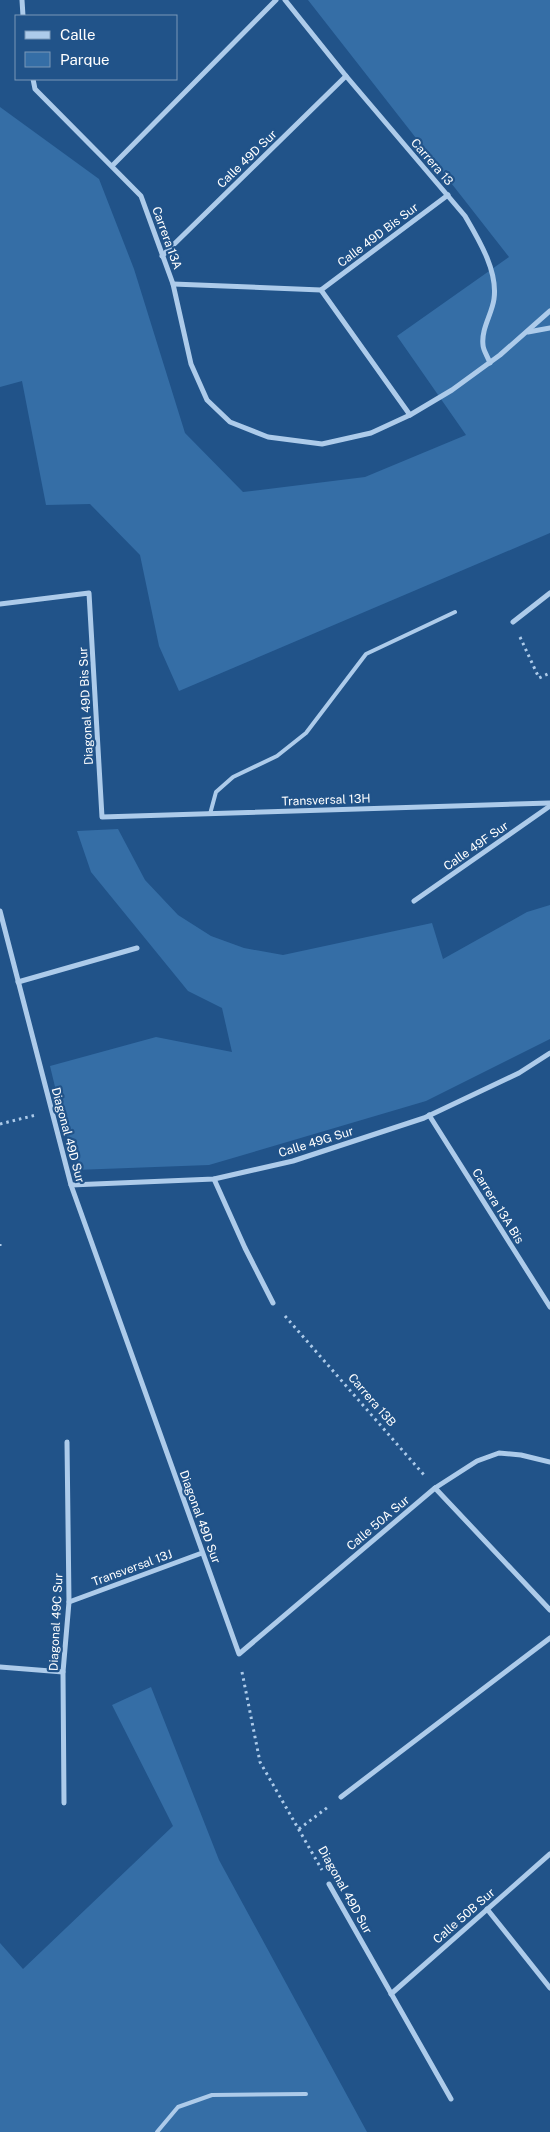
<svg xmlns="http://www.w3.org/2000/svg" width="550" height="2132" font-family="'Public Sans',sans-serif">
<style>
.green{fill:#356ea6}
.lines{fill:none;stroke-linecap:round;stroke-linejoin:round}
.path{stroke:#adcbea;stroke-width:3;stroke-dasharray:2.5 4;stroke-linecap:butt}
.service{stroke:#adcbea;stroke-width:4}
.minor{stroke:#adcbea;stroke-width:5}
.labels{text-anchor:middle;stroke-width:4.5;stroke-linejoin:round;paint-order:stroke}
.street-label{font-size:12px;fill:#fff;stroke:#215389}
</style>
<rect width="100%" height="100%" fill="#215389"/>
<g class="green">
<path d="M308,0H550V533L179,691L159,646L140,555L90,504L46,505L22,381L0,387V107L99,179L134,269L185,433L243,492L365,477L466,435L397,336L509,257Z"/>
<path d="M118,829L145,880L178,915L211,936L244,948L283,955L432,923L443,959L527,912L550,905V1039L426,1101L209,1165L75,1170L50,1066L156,1037L232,1052L222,1008L188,991L91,872L77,831Z"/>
<path d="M151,1687L219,1860L367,2132H0V1943L23,1969L173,1826L112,1705Z"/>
</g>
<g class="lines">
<g class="path">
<path d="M520,637L539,678L550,673"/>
<path d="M0,1124L36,1115"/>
<path d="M0,1244V1246"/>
<path d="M285,1316L424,1475"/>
<path d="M242,1672L260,1762L322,1870"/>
<path d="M299,1829L328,1807"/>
</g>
<g class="service">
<path d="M210,814L216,792L233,777L277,756L306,733L366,654L455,612"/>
<path d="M157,2132L178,2107L212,2095L306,2094"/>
</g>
<g class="minor">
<path d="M22,0L23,16"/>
<path d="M285,0L346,76L465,216C479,240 498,271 494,299C492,314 481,329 483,345C483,350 488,357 490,363"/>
<path d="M33,79L35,89L141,196L173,284L191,364L207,400L230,422L268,437L322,444L371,433L410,415L452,390L500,355L550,311"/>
<path d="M112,166L276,0"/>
<path d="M162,256L346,76"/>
<path d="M173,284L321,290L448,195"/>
<path d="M321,290L410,415"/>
<path d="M528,332L550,328"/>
<path d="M0,604L89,593L102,817L550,803"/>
<path d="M513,622L550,593"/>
<path d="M414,901L550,806"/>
<path d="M0,911L71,1185L239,1654L435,1488L477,1461L499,1453L521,1455L550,1462"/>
<path d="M18,982L137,948"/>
<path d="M429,1115L550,1307"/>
<path d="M214,1179L245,1248L273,1303"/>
<path d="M71,1185L214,1179L293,1161L424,1118L519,1073L550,1053"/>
<path d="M435,1488L550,1610"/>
<path d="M69,1602L202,1553"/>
<path d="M0,1667L63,1672"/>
<path d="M341,1797L550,1638"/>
<path d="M64,1803L63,1672L69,1602L67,1442"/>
<path d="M329,1884L451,2099"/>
<path d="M487,1909L550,1988"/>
<path d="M391,1994L550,1854"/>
</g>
</g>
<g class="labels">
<g class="street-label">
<text transform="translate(247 159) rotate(-44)" y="4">Calle 49D Sur</text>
<text transform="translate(432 162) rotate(49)" y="4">Carrera 13</text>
<text transform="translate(378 235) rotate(-37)" y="4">Calle 49D Bis Sur</text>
<text transform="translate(167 238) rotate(70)" y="4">Carrera 13A</text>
<text transform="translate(86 706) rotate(-93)" y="4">Diagonal 49D Bis Sur</text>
<text transform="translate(326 800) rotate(-2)" y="4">Transversal 13H</text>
<text transform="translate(476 846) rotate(-35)" y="4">Calle 49F Sur</text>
<text transform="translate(68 1135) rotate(75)" y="4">Diagonal 49D Sur</text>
<text transform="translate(316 1142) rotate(-17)" y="4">Calle 49G Sur</text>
<text transform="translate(498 1206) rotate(58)" y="4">Carrera 13A Bis</text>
<text transform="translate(372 1400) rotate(49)" y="4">Carrera 13B</text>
<text transform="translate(200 1517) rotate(70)" y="4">Diagonal 49D Sur</text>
<text transform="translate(378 1523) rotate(-40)" y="4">Calle 50A Sur</text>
<text transform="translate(132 1568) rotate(-20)" y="4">Transversal 13J</text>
<text transform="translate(56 1622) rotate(-87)" y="4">Diagonal 49C Sur</text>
<text transform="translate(345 1890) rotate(61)" y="4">Diagonal 49D Sur</text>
<text transform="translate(464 1916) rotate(-41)" y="4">Calle 50B Sur</text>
</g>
</g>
<rect x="15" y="15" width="162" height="65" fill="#215389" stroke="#7a98b8"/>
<rect x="25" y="31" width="25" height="8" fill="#adcbea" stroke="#7a98b8"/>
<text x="60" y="40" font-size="15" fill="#ffffff">Calle</text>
<rect x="25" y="52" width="25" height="15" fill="#356ea6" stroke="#7a98b8"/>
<text x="60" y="65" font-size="15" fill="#ffffff">Parque</text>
</svg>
